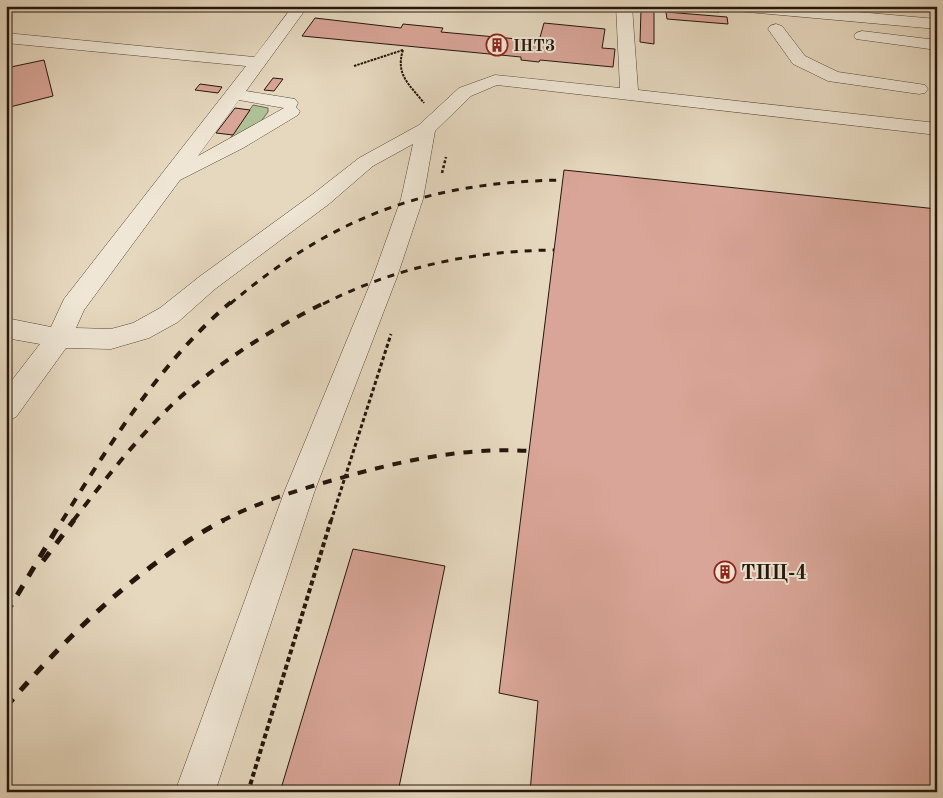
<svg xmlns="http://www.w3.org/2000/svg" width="943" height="798" font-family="'Old Standard TT',serif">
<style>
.green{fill:#b0c096;stroke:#6a6b51}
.building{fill:#d9a598;stroke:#24160c}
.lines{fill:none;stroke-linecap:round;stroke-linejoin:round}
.minor-casing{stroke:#544639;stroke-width:1}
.path-far3{stroke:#24160c;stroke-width:2;stroke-dasharray:2.5 1;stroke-linecap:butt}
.path-far2{stroke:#24160c;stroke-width:2.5;stroke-dasharray:3 2;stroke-linecap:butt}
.path-far1{stroke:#24160c;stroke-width:3;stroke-dasharray:4 2.5;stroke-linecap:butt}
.path{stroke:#24160c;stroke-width:4;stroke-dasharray:5 3;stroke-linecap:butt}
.minor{fill:#efe6d5;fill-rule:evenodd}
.rail-far2{stroke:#24160c;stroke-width:3;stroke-dasharray:7 7;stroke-linecap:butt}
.rail-far1{stroke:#24160c;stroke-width:4;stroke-dasharray:9 9;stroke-linecap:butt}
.rail{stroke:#24160c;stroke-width:5;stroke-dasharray:11 11;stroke-linecap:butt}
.labels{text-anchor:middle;stroke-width:4;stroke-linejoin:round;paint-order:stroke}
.far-poi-label{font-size:16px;font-weight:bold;fill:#24160c;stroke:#efe6d5;text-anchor:start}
.poi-label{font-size:20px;font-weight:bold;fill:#24160c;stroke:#efe6d5;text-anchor:start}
</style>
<rect width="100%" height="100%" fill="#e6d8bf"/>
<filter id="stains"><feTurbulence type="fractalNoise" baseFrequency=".004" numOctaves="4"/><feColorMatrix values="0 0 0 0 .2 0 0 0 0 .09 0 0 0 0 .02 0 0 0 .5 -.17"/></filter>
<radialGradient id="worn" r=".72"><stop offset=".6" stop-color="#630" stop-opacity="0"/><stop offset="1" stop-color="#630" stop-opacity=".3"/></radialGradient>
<path class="green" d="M253,105L268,108V112L255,129L229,140Z"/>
<g class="building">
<path d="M641,10L654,11V44L640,42Z"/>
<path d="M666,12L727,17L728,24L667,19Z"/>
<path d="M315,18L401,28L403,24L443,28L441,32L539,41L544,23L605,29L602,48L615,49L613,67L540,60L539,62L521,60V57L302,36Z"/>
<path d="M44,60L53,96L6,108V68Z"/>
<path d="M273,78L283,79L274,91L264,90Z"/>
<path d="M200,84L222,87L218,93L195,90Z"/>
<path d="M235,108L250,110L233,135L216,133Z"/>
<path d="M564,170L937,209V792H530L538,701L499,693Z"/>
<path d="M353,549L445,566L398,792H280Z"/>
</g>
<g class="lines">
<g class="minor-casing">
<g id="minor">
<path d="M293,6H308L246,91L295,99L298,103L296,107L300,111L298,115L243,148L180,180L84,310L76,328L111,329L133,323L160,308L199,277L313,194L359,158L419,125L459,88L495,75L620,88L616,6H632L638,90L937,123V135L497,85L471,96L435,131L423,199L397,277L315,490L215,792H175L285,490L373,277L401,199L413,144L373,166L329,204L215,289L178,322L149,338L111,349L66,348L16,417L6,421V388L40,344L6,338V318L51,327L64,299L246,66L6,43V33L254,57ZM239,100L284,108L198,156Z"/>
<path d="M729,6H790L937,19V29L736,11L731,9Z"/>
<path d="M776,24L782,26L805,56L838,72L919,84L925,85L928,89L925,93L919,94L828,81L793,64L768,29L770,26Z"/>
<path d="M862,31L937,40V50L856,39L854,36L856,33Z"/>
</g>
</g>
<g class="path-far3">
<path d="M643,7L719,12"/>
<path d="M403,50C395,75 410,85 424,103"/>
<path d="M354,66L403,50"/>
</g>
<path class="path-far2" d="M442,173L446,157"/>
<path class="path-far1" d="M331,521L391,334"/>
<path class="path" d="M248,792L331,520"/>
<use href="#minor" class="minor"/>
<g class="rail-far2">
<path d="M230,304C334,216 427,182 563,180"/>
<path d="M323,304C396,267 472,251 554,250"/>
</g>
<g class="rail-far1">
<path d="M62,521C109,445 162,360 231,302"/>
<path d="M73,521C105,479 138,437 177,400C221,361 273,328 326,302"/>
<path d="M222,521C258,502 298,490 337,479C400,461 463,447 529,451"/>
</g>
<g class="rail">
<path d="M43,561L74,520"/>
<path d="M6,614L62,520"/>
<path d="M6,707C69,634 139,565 224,520"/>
</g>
</g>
<defs>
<g id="building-ring" transform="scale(1.125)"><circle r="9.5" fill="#efe6d5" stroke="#8f2418" stroke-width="1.5"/><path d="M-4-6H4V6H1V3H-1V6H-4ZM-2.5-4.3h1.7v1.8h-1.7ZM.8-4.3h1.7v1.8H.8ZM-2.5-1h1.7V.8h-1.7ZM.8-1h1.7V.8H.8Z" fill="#8f2418"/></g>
</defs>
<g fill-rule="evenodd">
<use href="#building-ring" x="497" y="45"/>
<use href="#building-ring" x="725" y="572"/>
</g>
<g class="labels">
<g class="far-poi-label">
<text x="513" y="51">ІНТЗ</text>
</g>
<g class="poi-label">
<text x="741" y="579">ТПЦ-4</text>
</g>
</g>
<rect width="943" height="798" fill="none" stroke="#e6d8bf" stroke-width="25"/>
<rect x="8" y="8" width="928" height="783" fill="none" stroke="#24160c" stroke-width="2.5"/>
<rect x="12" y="12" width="918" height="773" fill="none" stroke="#24160c"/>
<rect width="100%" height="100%" filter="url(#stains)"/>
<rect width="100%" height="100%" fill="url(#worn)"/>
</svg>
